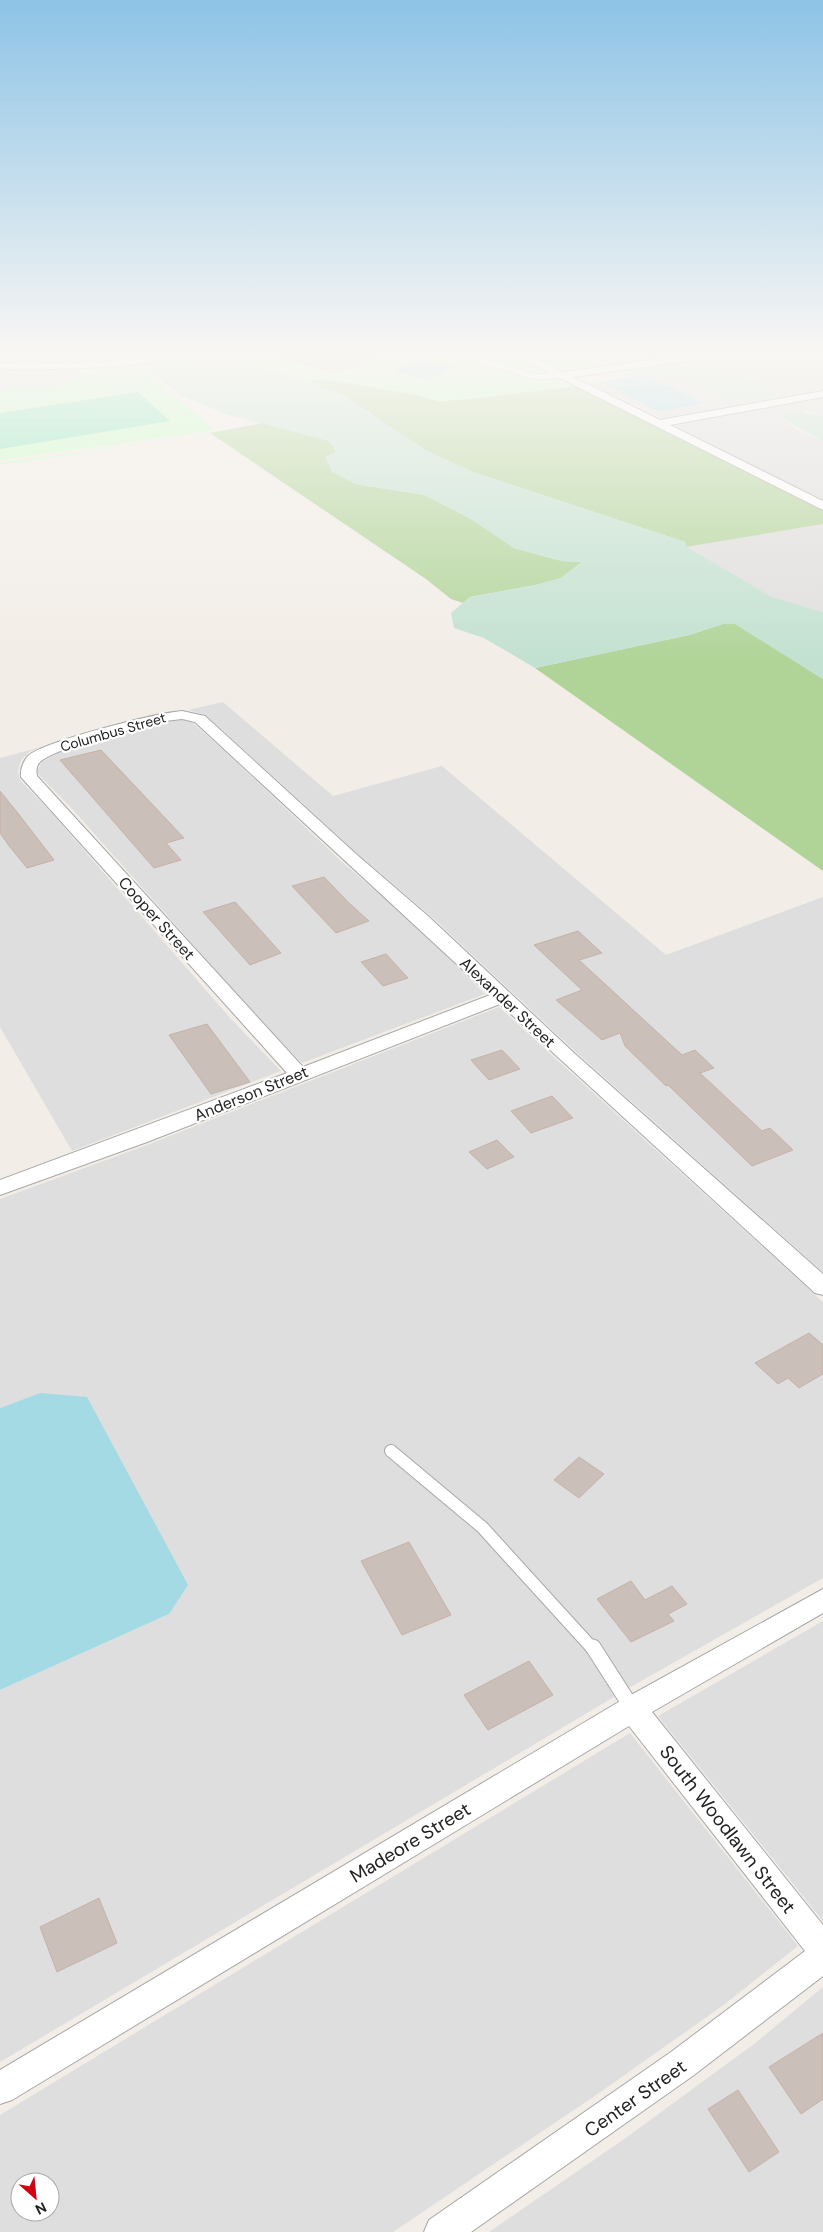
<svg xmlns="http://www.w3.org/2000/svg" width="823" height="2232" font-family="'DM Sans',sans-serif">
<style>
.residential{fill:#dfdede;fill-rule:evenodd}
.forest{fill:#b0d498}
.wetland{fill:#c2e1d0}
.park{fill:#c3fec2}
.pitch{fill:#7fe6b5}
.parking{fill:#e1e1e1}
.water{fill:#a4dae3}
.building{fill:#cabfb9;stroke:#c5b2a8}
.lines{fill:none;stroke-linecap:round;stroke-linejoin:round}
.service-far2-casing{stroke:#a8a8a8;stroke-width:7}
.service-far1-casing{stroke:#a8a8a8;stroke-width:14}
.service-casing{stroke:#a8a8a8;stroke-width:17}
.minor-casing{stroke:#a8a8a8;stroke-width:2}
.service-far2{stroke:#fff;stroke-width:5.5}
.service-far1{stroke:#fff;stroke-width:12}
.service{stroke:#fff;stroke-width:15}
.minor{fill:#fff;fill-rule:evenodd}
.labels{text-anchor:middle;stroke-width:4.5;stroke-linejoin:round;paint-order:stroke}
.far-street-label{font-size:14px;fill:#212121;stroke:#fff}
.street-label{font-size:16px;fill:#212121;stroke:#fff}
.near-street-label{font-size:19px;fill:#212121;stroke:#fff}
</style>
<rect width="100%" height="100%" fill="#f2ede7"/>
<g class="residential">
<path d="M792,350H823V391L663,419L590,384L600,382L659,412L701,403L646,375L660,372L678,378L723,399L769,398L750,381L709,364Z"/>
<path d="M823,397V416L805,411L781,418L795,428L823,441V501L672,424Z"/>
<path d="M823,524V612L772,597L686,547Z"/>
<path d="M223,702L333,796L442,766L666,955L823,897V1272L577,1053L432,917L359,855L206,715L188,710Z"/>
<path d="M181,720L193,723L231,757L341,861L413,923L485,994L302,1063L252,1011L75,812L39,775L37,770L42,762L60,752L168,721Z"/>
<path d="M41,747L29,752L21,760L18,771L20,780L56,818L231,1019L281,1071L72,1151L0,1027V758Z"/>
<path d="M499,1007L823,1302V1578L634,1685L0,2062V1690L169,1614L40,1393L0,1408V1199L147,1145Z"/>
<path d="M823,1621V1921L658,1716Z"/>
<path d="M630,1733L798,1946L725,2004L599,2093L393,2232H0V2115ZM20,2182H50V2212H20Z"/>
<path d="M823,1987V2232H489L627,2137L754,2044Z"/>
</g>
<g class="forest">
<path d="M325,379L418,395L438,401L469,399L578,386L823,510V524L686,547L685,542L473,472L427,451L381,422L370,412L307,381Z"/>
<path d="M262,423L330,441L355,484L425,495L471,519L514,548L562,561L582,562L561,578L536,585L470,597L463,603L451,599L426,579L210,433Z"/>
<path d="M723,624H736L823,679V871L535,668L689,635Z"/>
</g>
<g class="wetland">
<path d="M641,350H681L695,355L602,368L571,356L588,359Z"/>
<path d="M221,358L278,371L342,394L427,451L473,472L685,542L687,547L772,597L823,612V679L735,624H723L689,635L535,668L484,638L454,628L451,613L470,597L536,585L561,578L582,562L562,561L514,548L471,519L425,495L355,484L332,472L325,457L337,451L330,441L229,415L181,396L147,368Z"/>
<path d="M704,359C724,378 759,375 777,395L761,399H723L678,378L660,372L629,377L613,371Z"/>
<path d="M795,411L823,416V441L781,418L783,415Z"/>
</g>
<g class="park">
<path d="M0,350H208L137,364L214,430L0,460Z"/>
<path d="M218,350L242,353L264,350H483L535,365L578,386L469,399L438,401L418,395L325,379L307,381L278,371L221,358L148,368L144,365Z"/>
<path d="M507,350H553L602,368L566,373L545,363Z"/>
<path d="M210,433L0,465V463L212,433Z"/>
</g>
<path class="pitch" d="M138,392L170,421L0,449V413Z"/>
<path class="parking" d="M0,359L77,361L76,377L58,386H16L0,392Z"/>
<g class="water">
<path d="M553,350H641L588,359Z"/>
<path d="M405,354L457,367L428,380L393,371L416,361L410,359L398,364L388,362Z"/>
<path d="M646,375L702,403L659,412L600,382Z"/>
<path d="M40,1393L87,1397L188,1585L169,1614L0,1690V1408Z"/>
</g>
<g class="building">
<path d="M278,350H392V351L338,373L277,357Z"/>
<path d="M101,750L184,838L166,843L181,860L154,868L60,760Z"/>
<path d="M0,791L17,812L54,860L27,868L10,847L0,833Z"/>
<path d="M324,877L349,903L369,921L336,933L292,886Z"/>
<path d="M235,902L246,914L281,953L250,965L203,912Z"/>
<path d="M578,931L602,953L579,960L682,1055L695,1050L714,1068L700,1073L762,1131L770,1128L793,1150L752,1166L668,1085L666,1086L625,1046L620,1033L602,1040L556,1000L582,990L534,945Z"/>
<path d="M386,954L408,978L383,986L361,962Z"/>
<path d="M207,1024L250,1082L211,1094L169,1035Z"/>
<path d="M502,1050L520,1069L489,1080L471,1060Z"/>
<path d="M552,1096L573,1118L531,1133L511,1111Z"/>
<path d="M497,1140L514,1157L487,1169L469,1152Z"/>
<path d="M809,1333L823,1345V1374L799,1388L788,1378L778,1384L755,1363Z"/>
<path d="M579,1457L604,1474L579,1498L554,1480Z"/>
<path d="M409,1542L451,1615L402,1635L361,1561Z"/>
<path d="M631,1581L645,1600L672,1586L687,1604L668,1614L674,1621L631,1642L597,1599Z"/>
<path d="M529,1661L553,1695L488,1730L464,1695Z"/>
<path d="M99,1898L117,1943L57,1972L40,1927Z"/>
<path d="M823,2033V2099L801,2114L769,2067Z"/>
<path d="M738,2090L779,2152L749,2172L708,2109Z"/>
</g>
<g class="lines">
<g class="service-far2-casing">
<g id="service-far2">
<path d="M441,350L536,377L564,375"/>
<path d="M0,366C70,368 139,365 208,350"/>
</g>
</g>
<g class="service-far1-casing">
<path id="service-far1" d="M391,1451L482,1527L593,1649"/>
</g>
<g class="service-casing">
<path id="service" d="M593,1647L632,1708"/>
</g>
<g class="minor-casing">
<g id="minor">
<path d="M490,350C517,350 541,360 564,372L721,350H751L746,353L573,377L660,420L823,391V397L670,425L823,501V510L536,366Z"/>
<path d="M182,711L205,716L356,854L428,916L574,1053L823,1274V1295L815,1293L500,1004L147,1142L0,1195V1180L287,1073L21,777C20,770 23,762 28,756C44,741 157,713 182,711ZM182,719L195,722L490,995L303,1067L37,776C36,771 36,766 40,762C56,747 140,728 165,721Z"/>
<path d="M823,1589V1613L652,1712L823,1925V1976L694,2075L471,2232H424L429,2220L671,2052L805,1951L629,1726L12,2100L0,2104V2070L622,1700Z"/>
</g>
</g>
<use href="#service-far2" class="service-far2"/>
<use href="#service-far1" class="service-far1"/>
<use href="#service" class="service"/>
<use href="#minor" class="minor"/>
</g>
<linearGradient id="sky" x2="0" y2="1"><stop stop-color="#8dc3e6"/><stop offset="0.53" stop-color="#f9f7f4"/><stop offset="1" stop-color="#f9f7f4" stop-opacity="0"/></linearGradient>
<rect width="823" height="663" fill="url(#sky)"/>
<g class="labels">
<g class="far-street-label">
<text transform="translate(113 732) rotate(-16)" y="5">Columbus Street</text>
</g>
<g class="street-label">
<text transform="translate(157 918) rotate(48)" y="6">Cooper Street</text>
<text transform="translate(508 1002) rotate(43)" y="6">Alexander Street</text>
<text transform="translate(251 1093) rotate(-22)" y="6">Anderson Street</text>
</g>
<g class="near-street-label">
<text transform="translate(728 1829) rotate(52)" y="7">South Woodlawn Street</text>
<text transform="translate(410 1842) rotate(-31)" y="7">Madeore Street</text>
<text transform="translate(635 2098) rotate(-35)" y="7">Center Street</text>
</g>
</g>
<g transform="translate(35 2197) rotate(153)"><circle r="24" fill="#ffffff" stroke="#a6a6a6"/>
<path d="M0-4L9 19L0 12L-9 19Z" fill="#d20013"/>
<text y="-8" font-size="14" font-weight="bold" text-anchor="middle" fill="#212121">N</text>
</g>
</svg>
